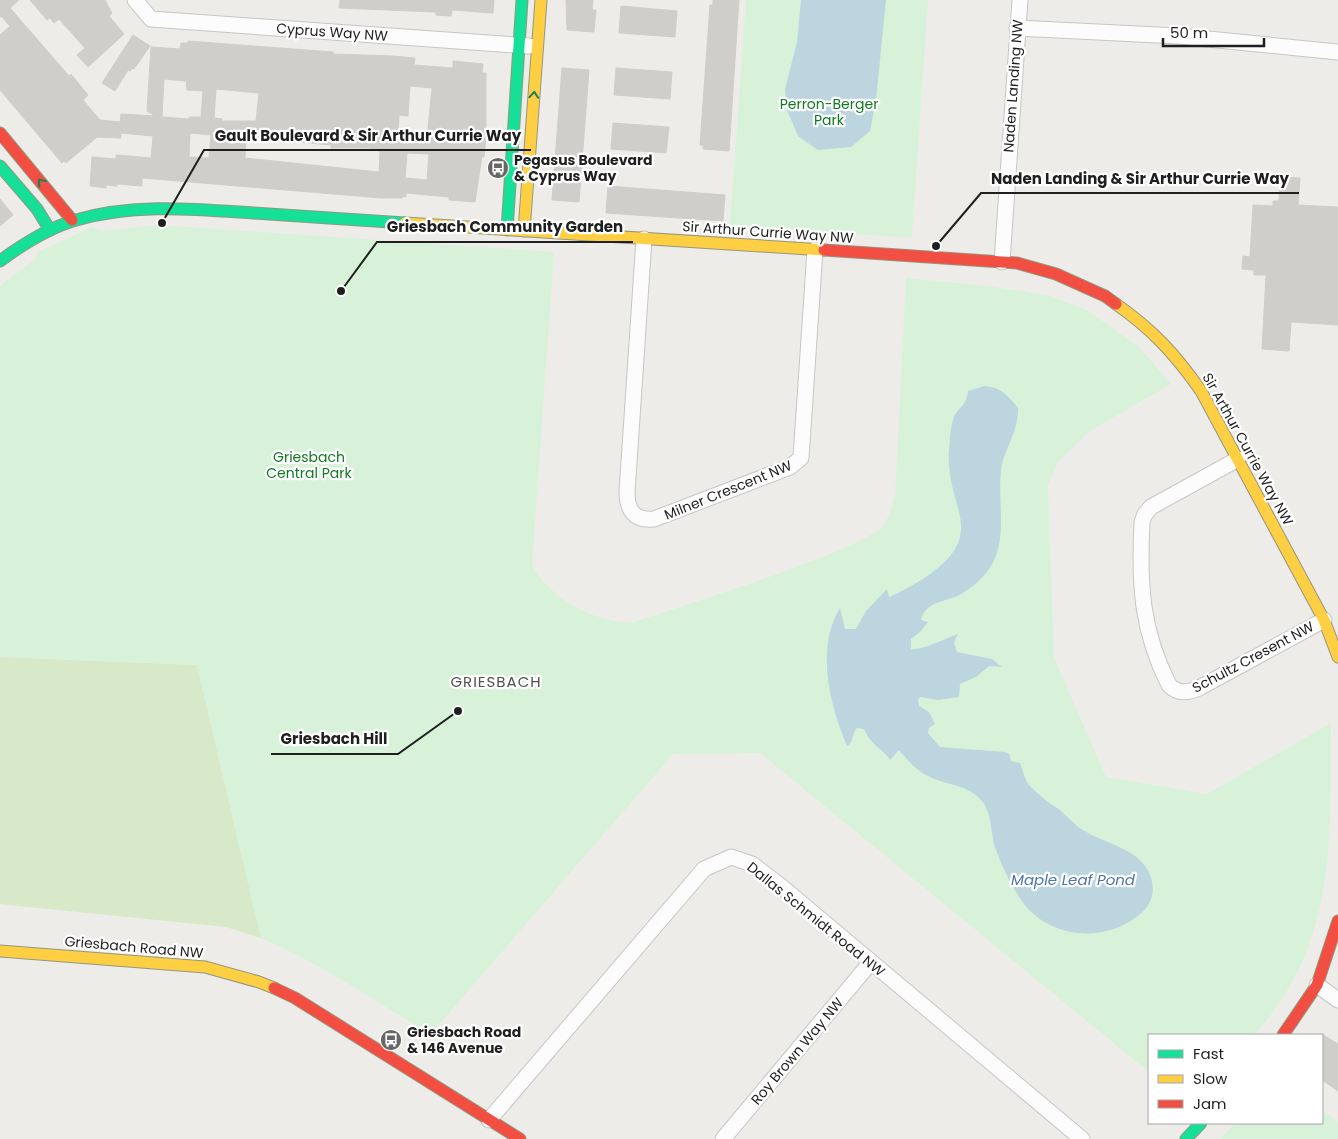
<svg xmlns="http://www.w3.org/2000/svg" width="1338" height="1139" font-family="Poppins,sans-serif">
<style>
.grass{fill:#d7e9c8}
.park{fill:#d7f2d9}
.water{fill:#bdd5df}
.building{fill:#d0cecb;stroke:#d0ceca;fill-rule:evenodd}
.lines{fill:none;stroke-linecap:round;stroke-linejoin:round}
.street-casing{stroke:#c6c6c4;stroke-width:17}
.fast-casing{stroke:#939780;stroke-width:13}
.slow-casing{stroke:#939780;stroke-width:13}
.jam-casing{stroke:#939780;stroke-width:13}
.street{stroke:#fcfcfc;stroke-width:15}
.fast{stroke:#16e098;stroke-width:11}
.slow{stroke:#ffcf43;stroke-width:11}
.jam{stroke:#f24e42;stroke-width:11}
.oneway{stroke:#1a805c}
.labels{text-anchor:middle;stroke-width:4.5;stroke-linejoin:round;paint-order:stroke}
.street-label{font-size:14px;fill:#1f1f1f;stroke:#fff}
.park-label{font-size:14px;fill:#107a22;stroke:#fff}
.poi-label{font-size:14px;font-weight:bold;fill:#1f1f1f;stroke:#fff;text-anchor:start}
.neighbourhood-label{font-size:15px;letter-spacing:1px;fill:#525252;stroke:#fff}
.water-label{font-size:15px;font-style:italic;fill:#4f75ab;stroke:#fff}
.leader{fill:none;stroke:#1f1f1f;stroke-width:2}
.callout-dot{fill:#1f1f1f;stroke:#fff;stroke-width:2}
.callout-label{font-size:15px;text-anchor:middle;font-weight:bold;fill:#1f1f1f;stroke:#fff;stroke-width:4.5;stroke-linejoin:round;paint-order:stroke}
</style>
<rect width="100%" height="100%" fill="#edece8"/>
<path class="grass" d="M0,657L197,665L261,938L226,927L0,904Z"/>
<g class="park">
<path d="M746,0H928L912,238L730,225Z"/>
<path d="M158,225L554,252L532,566C553,600 592,621 631,623C670,610 867,549 884,525C889,517 892,505 895,497L906,278L988,286L1050,296L1087,310L1139,347L1171,384L1090,431L1057,463L1048,486L1054,658L1106,777L1207,794L1331,723C1330,839 1338,943 1254,1035H1149V1072L760,753L673,754L430,1035C375,1000 321,964 261,938L197,665L0,657V286L34,260L38,252L92,227L103,231Z"/>
<path d="M1322,1110L1338,1122V1139H1221L1235,1123H1322Z"/>
</g>
<g class="water">
<path d="M801,0H886L876,100L870,131L851,147L818,150L798,136L787,110L785,89L797,42Z"/>
<path d="M984,386C1000,387 1008,395 1018,408C1018,435 1004,447 1001,471C997,502 1009,541 989,569C982,579 972,588 961,594C947,602 925,601 921,620L928,622L921,631L911,639V649C921,651 946,638 958,634L954,642L957,652L992,659L1002,667L989,666L976,677L960,684L959,697L938,700L920,697L918,700L919,706L929,712L935,724L929,728L928,733L940,747L1005,752L1009,754L1011,761L1020,763C1023,770 1025,782 1031,787C1038,794 1046,801 1054,806C1065,812 1072,824 1083,830C1105,844 1141,849 1150,875C1156,891 1152,905 1139,915C1106,943 1051,939 1024,904C1013,889 1002,867 996,850C990,835 993,813 981,800C967,784 948,786 930,777C917,771 908,761 899,750L890,760C882,747 872,747 864,729L857,728C852,733 854,743 847,746C830,706 815,649 840,608L845,629H856L866,611L887,589L889,597C894,596 920,581 926,577C991,532 945,509 949,451C950,440 950,428 954,417C959,406 966,407 968,391Z"/>
</g>
<g class="building">
<path d="M0,0H19L10,8L69,76L71,74L88,95L83,100L100,120L120,122L121,114L155,116L147,111L151,47L180,49L181,43H188V41L333,52V54L392,56L415,58L414,65L453,68V61L483,64L482,73H486V137L484,157L482,156L475,202L449,200V197L406,193V197L402,196V198H381L142,178V186L117,184V186L106,185V188L90,186L92,157L116,159V155L151,158L153,136L121,133V138L97,137L66,163L64,161L62,163L0,90V35L10,26L1,16L0,17ZM164,79L186,81L187,90L203,91L201,117H189V119L162,117ZM410,86L432,88L427,138L398,136L399,115L408,116ZM216,89L259,93L256,121H222V119L214,118ZM190,133L211,135L209,158L189,157ZM246,137L331,145V148H370V150L380,151L379,172L245,158ZM407,153L429,154L427,180L405,178Z"/>
<path d="M30,0H105L112,13L109,16L124,34L88,67L77,55L85,48L59,19L54,23L50,18L47,20Z"/>
<path d="M340,0H494L493,13L452,10L451,16L436,15V12L339,8Z"/>
<path d="M566,0H593L592,10H596L594,32L567,30Z"/>
<path d="M713,0H739L729,151L703,149V145H700L710,5H713Z"/>
<path d="M621,6L677,11L675,37L619,33Z"/>
<path d="M133,35L150,46L134,69L133,68L130,71L128,70L115,91L102,83Z"/>
<path d="M562,68L589,70L579,202L552,200Z"/>
<path d="M616,68L672,72L670,99L614,95Z"/>
<path d="M613,123L669,127L666,153L611,149Z"/>
<path d="M1280,177L1300,178L1298,205L1338,207V325L1291,322L1289,351L1262,349L1266,275H1254V270L1242,269L1243,256L1250,257L1253,205L1273,206V201H1279Z"/>
<path d="M608,186L725,195L723,221L606,213Z"/>
<path d="M0,199L13,215L0,226Z"/>
<path d="M1322,1034L1338,1044V1091L1322,1080Z"/>
</g>
<g class="lines">
<g class="street-casing">
<g id="street">
<path d="M135,0L151,19L529,46"/>
<path d="M1017,28L1178,36L1338,52"/>
<path d="M644,239L627,492C627,510 634,521 654,519L790,467L801,458L815,250"/>
<path d="M1002,262L1020,0"/>
<path d="M1238,459L1151,507L1145,514L1142,522C1139,583 1141,630 1169,685C1178,694 1187,693 1199,688L1324,620"/>
<path d="M1317,985L1338,1000"/>
<path d="M489,1120L704,869L731,857L752,864L782,887L1082,1139"/>
<path d="M723,1139L871,962"/>
</g>
</g>
<g class="fast-casing">
<g id="fast">
<path d="M0,166L37,209L50,230"/>
<path d="M507,230L522,0"/>
<path d="M0,261C23,244 48,228 76,220C134,203 194,209 253,213C304,216 354,220 405,223"/>
<path d="M1186,1139L1201,1123"/>
</g>
</g>
<g class="slow-casing">
<g id="slow">
<path d="M405,223L824,250"/>
<path d="M524,231L541,0"/>
<path d="M1116,304C1153,330 1175,354 1201,391L1324,620L1338,657"/>
<path d="M0,951L205,967L259,982L274,988"/>
</g>
</g>
<g class="jam-casing">
<g id="jam">
<path d="M0,133L72,220"/>
<path d="M824,250L1017,263L1056,274L1105,296L1116,304"/>
<path d="M274,988L295,998L520,1139"/>
<path d="M1283,1035L1317,985L1338,921"/>
</g>
</g>
<use href="#street" class="street"/>
<use href="#fast" class="fast"/>
<use href="#slow" class="slow"/>
<use href="#jam" class="jam"/>
</g>
<defs><path id="oneway-chevron" d="M-2-3.5L2.5 0L-2 3.5" fill="none" stroke-width="1.6" stroke-linecap="round" stroke-linejoin="round" transform="scale(1.25)"/></defs>
<g class="oneway">
<use href="#oneway-chevron" transform="translate(534 95) rotate(-86)"/>
<use href="#oneway-chevron" transform="translate(41 182) rotate(-130)"/>
</g>
<defs>
<g id="bus-disc" transform="scale(1.125)"><circle r="9.5" fill="#676765" stroke="#fff"/><path d="M-5-6H5V4H4V6H2V4H-2V6H-4V4H-5ZM-3.5-4V0h7V-4ZM-3.5 1.2v1.5H-2V1.2ZM2 1.2v1.5H3.5V1.2Z" fill="#fff"/></g>
</defs>
<g fill-rule="evenodd">
<use href="#bus-disc" x="498" y="168"/>
<use href="#bus-disc" x="391" y="1040"/>
</g>
<g class="labels">
<g class="street-label">
<text transform="translate(332 32) rotate(4)" y="5">Cyprus Way NW</text>
<text transform="translate(1013 86) rotate(-86)" y="5">Naden Landing NW</text>
<text transform="translate(768 232) rotate(4)" y="5">Sir Arthur Currie Way NW</text>
<text transform="translate(1248 449) rotate(61)" y="5">Sir Arthur Currie Way NW</text>
<text transform="translate(728 490) rotate(-22)" y="5">Milner Crescent NW</text>
<text transform="translate(1253 657) rotate(-28)" y="5">Schultz Cresent NW</text>
<text transform="translate(816 919) rotate(39)" y="5">Dallas Schmidt Road NW</text>
<text transform="translate(134 947) rotate(5)" y="5">Griesbach Road NW</text>
<text transform="translate(797 1051) rotate(-50)" y="5">Roy Brown Way NW</text>
</g>
<g class="park-label">
<text x="829" y="109">Perron-Berger<tspan x="829" dy="16">Park</tspan></text>
<text x="309" y="462">Griesbach<tspan x="309" dy="16">Central Park</tspan></text>
</g>
<g class="poi-label">
<text x="514" y="165">Pegasus Boulevard<tspan x="514" dy="16">&amp; Cyprus Way</tspan></text>
<text x="407" y="1037">Griesbach Road<tspan x="407" dy="16">&amp; 146 Avenue</tspan></text>
</g>
<g class="neighbourhood-label">
<text x="496" y="687">GRIESBACH</text>
</g>
<g class="water-label">
<text x="1073" y="885">Maple Leaf Pond</text>
</g>
</g>
<path class="leader" d="M162 223L204 150H531M936 246L981 193H1299M341 291L377 242H633M458 711L398 754H271"/>
<g class="callout-dot">
<circle cx="162" cy="223" r="5"/>
<circle cx="936" cy="246" r="5"/>
<circle cx="341" cy="291" r="5"/>
<circle cx="458" cy="711" r="5"/>
</g>
<g class="callout-label">
<text x="368" y="141">Gault Boulevard &amp; Sir Arthur Currie Way</text>
<text x="1140" y="184">Naden Landing &amp; Sir Arthur Currie Way</text>
<text x="505" y="232">Griesbach Community Garden</text>
<text x="334" y="744">Griesbach Hill</text>
</g>
<rect x="1148" y="1034" width="175" height="90" fill="#ffffff" stroke="#a5a5a5"/>
<rect x="1158" y="1050" width="25" height="8" fill="#16e098" stroke="#a5a5a5"/>
<text x="1193" y="1059" font-size="15" fill="#1f1f1f">Fast</text>
<rect x="1158" y="1075" width="25" height="8" fill="#ffcf43" stroke="#a5a5a5"/>
<text x="1193" y="1084" font-size="15" fill="#1f1f1f">Slow</text>
<rect x="1158" y="1100" width="25" height="8" fill="#f24e42" stroke="#a5a5a5"/>
<text x="1193" y="1109" font-size="15" fill="#1f1f1f">Jam</text>
<path d="M1163 38v8h101v-8" fill="none" stroke="#1f1f1f" stroke-width="2.5"/>
<text x="1170" y="38" font-size="15" fill="#1f1f1f" stroke="#ffffff" stroke-width="4" paint-order="stroke">50 m</text>
</svg>
